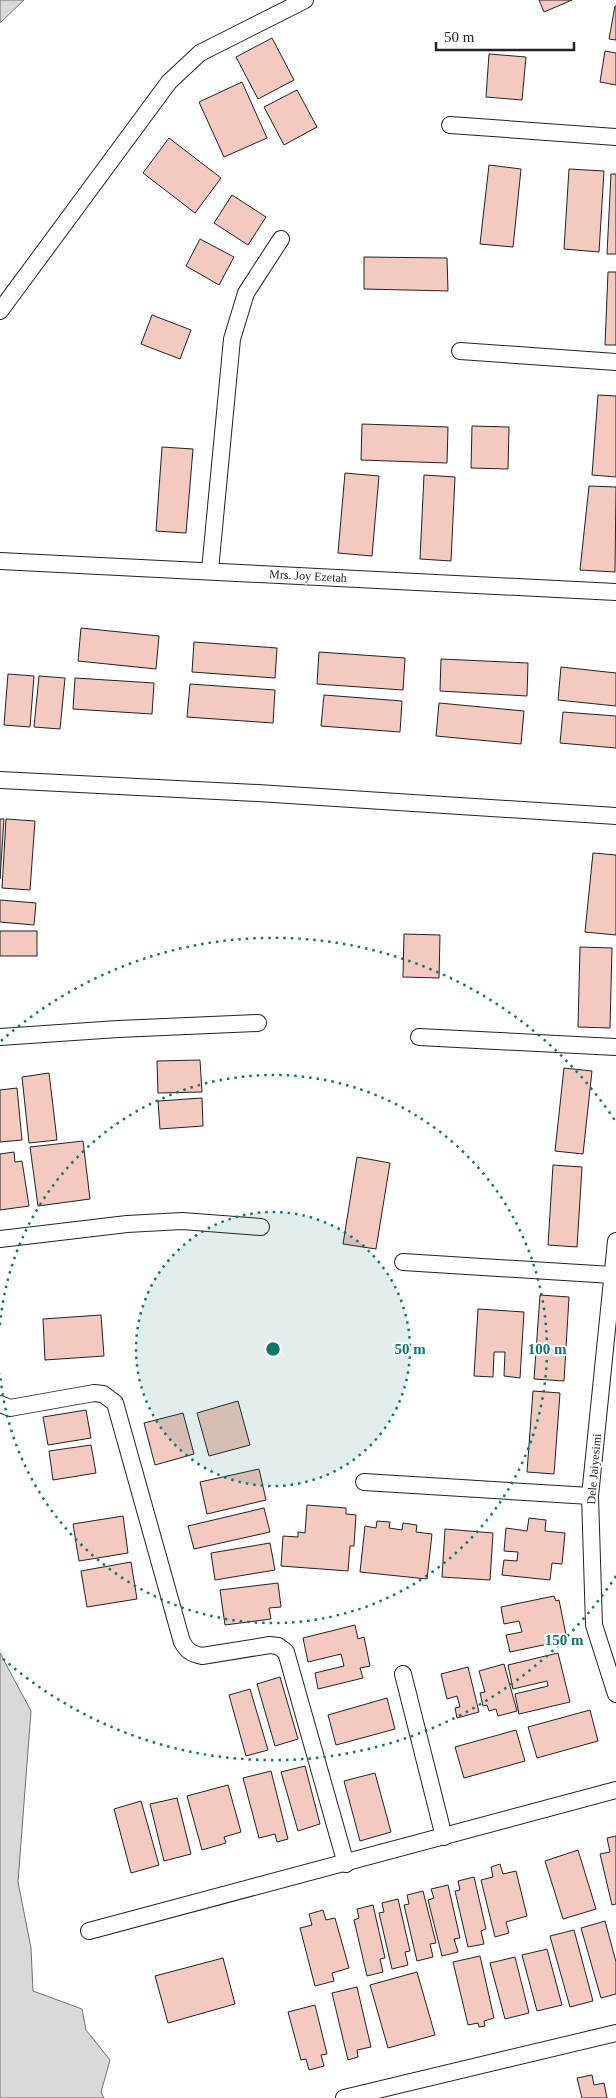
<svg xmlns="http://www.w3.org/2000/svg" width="616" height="2098" font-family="Georgia,serif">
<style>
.water{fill:#d9d9d9;stroke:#6f6f6f}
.building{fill:#f3c9c0;stroke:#222}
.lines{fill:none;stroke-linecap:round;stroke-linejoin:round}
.street-casing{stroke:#222;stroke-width:18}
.street{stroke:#fff;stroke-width:16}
.ring{fill:none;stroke:#0f766e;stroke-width:2.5;stroke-dasharray:2.5 5}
.labels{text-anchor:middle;stroke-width:4;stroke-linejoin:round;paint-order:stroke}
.street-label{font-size:12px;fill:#222;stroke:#fff}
.centre{fill:#0f766e;stroke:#fff;stroke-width:2.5}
.ring-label{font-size:15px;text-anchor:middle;font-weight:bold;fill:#0f766e;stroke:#fff;stroke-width:4;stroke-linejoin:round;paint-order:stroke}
</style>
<rect width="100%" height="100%" fill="#fff"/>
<g class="water">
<path d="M0,0H24L0,23Z"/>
<path d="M0,1653L31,1711L18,1882L31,1948L33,1991L82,2009L86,2030L110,2060L101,2092L104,2098H0Z"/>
</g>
<g class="building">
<path d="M539,0H572L544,12Z"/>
<path d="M615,6H616V40L609,39Z"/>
<path d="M272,38L294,80L258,99L236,57Z"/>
<path d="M605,51L616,53V85L600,82Z"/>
<path d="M489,54L526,57L522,100L486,97Z"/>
<path d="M242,82L267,138L224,157L199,102Z"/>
<path d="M297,90L317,127L284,145L264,107Z"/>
<path d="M169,138L221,178L195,213L143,173Z"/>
<path d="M489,165L521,169L513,247L480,244Z"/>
<path d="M569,169L604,171L599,252L564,249Z"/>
<path d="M611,174H616V254H607Z"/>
<path d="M232,195L266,217L248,245L214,223Z"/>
<path d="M200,239L234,257L219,285L186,266Z"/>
<path d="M364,257L447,258L448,291L364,289Z"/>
<path d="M608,272H616V345H605Z"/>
<path d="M152,315L191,330L180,359L141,344Z"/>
<path d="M598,395L616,396V477L592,475Z"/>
<path d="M362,424L448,427L447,463L361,460Z"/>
<path d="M472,426L509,427L508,469L471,468Z"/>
<path d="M162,447L193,449L186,533L156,531Z"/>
<path d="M345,473L379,476L372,556L338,553Z"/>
<path d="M424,475L455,477L451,561L420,559Z"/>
<path d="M589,486L616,487L615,572L580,570Z"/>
<path d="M81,628L159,636L156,669L78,661Z"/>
<path d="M194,642L277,648L275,678L192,672Z"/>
<path d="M319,652L405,658L403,690L317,684Z"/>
<path d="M441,659L528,663L527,696L440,691Z"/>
<path d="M561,667L616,673V706L558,700Z"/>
<path d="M8,674L34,676L30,727L4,725Z"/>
<path d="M39,676L65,678L60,729L34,727Z"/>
<path d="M75,678L154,683L152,714L73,709Z"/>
<path d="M190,684L275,690L273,723L187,717Z"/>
<path d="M324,695L402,701L400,732L321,726Z"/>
<path d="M439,703L524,711L521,744L436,736Z"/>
<path d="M563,712L616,716V748L560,743Z"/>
<path d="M0,819H4L0,879Z"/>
<path d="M6,819L35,821L30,890L2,888Z"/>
<path d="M593,853L616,855V935L585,932Z"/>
<path d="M0,900L36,903L34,925L0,922Z"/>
<rect x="0" y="931" width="37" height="25"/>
<path d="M404,934L440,935L439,978L403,977Z"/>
<path d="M580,947L612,948L610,1028L578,1027Z"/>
<path d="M200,1060L202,1092L158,1093L157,1061Z"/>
<path d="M564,1068L592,1071L583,1154L555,1151Z"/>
<path d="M49,1073L57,1140L29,1143L22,1077Z"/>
<path d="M17,1088L22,1140L0,1142V1090Z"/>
<path d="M202,1098L203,1126L160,1129L158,1101Z"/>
<path d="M83,1141L90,1199L38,1206L30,1147Z"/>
<path d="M14,1152L15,1162L22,1161L29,1206L0,1210V1154Z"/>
<path d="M357,1157L390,1163L376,1249L343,1244Z"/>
<path d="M553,1165L582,1167L577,1247L548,1245Z"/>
<path d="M540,1295L569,1297L564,1381L534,1379Z"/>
<path d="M478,1309L524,1312L520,1378L504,1376L505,1352H494L493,1377L474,1376Z"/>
<path d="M101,1315L104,1356L45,1360L43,1319Z"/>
<path d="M533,1391L560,1393L554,1474L527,1472Z"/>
<path d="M238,1401L250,1445L209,1456L197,1413Z"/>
<path d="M86,1410L91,1438L48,1445L43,1417Z"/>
<path d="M183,1413L194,1454L155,1465L144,1423Z"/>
<path d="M91,1445L96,1473L53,1480L49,1451Z"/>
<path d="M259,1469L266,1500L207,1514L200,1482Z"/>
<path d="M307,1505L346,1508V1514L356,1515L354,1546H350L348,1571L281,1566L283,1536L298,1537V1532L305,1533Z"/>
<path d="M264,1508L270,1532L194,1549L188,1526Z"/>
<path d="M123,1516L128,1553L79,1561L73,1524Z"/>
<path d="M529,1518L546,1520L545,1531L565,1533L562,1564L552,1563L550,1580L502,1575L504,1560L517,1561L518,1552L504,1551L506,1528L527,1531Z"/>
<path d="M377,1521L390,1522L389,1528L402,1530L403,1523L417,1525L416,1532L432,1534L427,1579L360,1572L365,1526L376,1528Z"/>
<path d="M445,1529L493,1533L490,1580L442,1577Z"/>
<path d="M270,1543L275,1570L215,1580L211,1553Z"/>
<path d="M131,1562L137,1599L87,1607L81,1571Z"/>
<path d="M278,1583L281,1607L269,1608L271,1619L225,1625L220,1590Z"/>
<path d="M554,1596L556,1601L559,1600L567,1640L510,1652L506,1635L522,1632L519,1621L504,1624L501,1607Z"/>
<path d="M355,1625L358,1639L364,1637L370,1666L360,1668L363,1678L318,1689L315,1673L344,1666L341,1654L308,1662L303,1638Z"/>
<path d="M558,1653L570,1702L519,1714L515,1694L548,1686L547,1681L513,1689L508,1665Z"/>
<path d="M504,1664L517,1711L498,1716L496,1709L489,1711L487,1705L483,1706L480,1693L485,1692L479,1671Z"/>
<path d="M468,1667L479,1712L457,1718L455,1708L460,1707L457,1696L447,1699L441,1674Z"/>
<path d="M280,1677L298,1739L275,1746L257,1684Z"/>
<path d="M250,1689L268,1750L246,1756L229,1695Z"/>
<path d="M387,1698L395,1729L336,1745L328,1715Z"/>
<path d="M590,1710L598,1741L537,1758L528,1727Z"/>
<path d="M516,1730L525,1761L464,1778L455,1747Z"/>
<path d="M305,1766L320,1824L298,1831L281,1772Z"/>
<path d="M271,1771L288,1839L277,1842L275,1834L259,1838L243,1778Z"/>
<path d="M375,1773L391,1832L360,1841L344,1781Z"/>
<path d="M228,1785L241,1832L224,1837L226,1843L202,1850L187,1796Z"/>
<path d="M177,1798L191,1854L164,1861L150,1804Z"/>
<path d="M141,1801L159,1865L131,1873L114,1809Z"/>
<path d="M616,1836V1904L612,1905L600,1854L610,1852L607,1838Z"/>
<path d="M578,1850L596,1909L563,1919L545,1861Z"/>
<path d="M500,1864L503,1874L516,1871L527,1916L506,1922L509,1933L495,1937L481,1880L493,1877L491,1867Z"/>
<path d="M474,1877L486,1929L481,1931L484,1944L468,1947L455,1891L460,1890L458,1881Z"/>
<path d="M448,1885L460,1938L454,1939L458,1952L442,1956L428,1900L434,1898L431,1889Z"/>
<path d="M423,1891L436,1943L430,1944L433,1957L417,1961L404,1905L409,1904L407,1895Z"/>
<path d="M398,1899L410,1951L405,1952L408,1965L392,1969L379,1913L384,1912L382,1903Z"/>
<path d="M373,1905L385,1958L380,1959L383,1972L367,1976L354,1920L359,1918L357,1909Z"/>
<path d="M323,1910L326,1920L335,1918L349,1968L332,1973L334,1981L315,1986L300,1928L312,1925L309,1914Z"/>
<path d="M605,1921L616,1962V1994L601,1998L581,1928Z"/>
<path d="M574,1930L593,2001L570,2007L550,1936Z"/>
<path d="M547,1949L562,2005L537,2011L522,1955Z"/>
<path d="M480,1956L494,2018L484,2021L485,2026L479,2027L478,2023L468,2025L453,1962Z"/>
<path d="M515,1957L529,2013L505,2019L490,1963Z"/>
<path d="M223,1958L235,2004L168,2023L155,1976Z"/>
<path d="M417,1972L435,2035L388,2048L370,1985Z"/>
<path d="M357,1987L371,2047L357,2050L358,2057L348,2060L332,1993Z"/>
<path d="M315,2005L327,2054L321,2055L324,2066L309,2070L306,2059L301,2060L288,2012Z"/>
<path d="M592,2075L594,2085L604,2083L607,2098H582L577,2078Z"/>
</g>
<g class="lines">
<g class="street-casing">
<g id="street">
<path d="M450,125L616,137"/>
<path d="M0,311L169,82L200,53L305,0"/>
<path d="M460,351L616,362"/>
<path d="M0,561L616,592"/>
<path d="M210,570L232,339L246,293L281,239"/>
<path d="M0,780L258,793L616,816"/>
<path d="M0,1037L118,1029L258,1023"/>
<path d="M419,1037L616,1047"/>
<path d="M0,1239L127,1224L182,1221L261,1227"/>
<path d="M616,1241L590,1496L594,1625L616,1694"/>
<path d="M403,1262L612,1275"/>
<path d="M0,1404L10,1408L94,1393L103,1394L115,1403L182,1642C187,1651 192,1654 202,1656L270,1645L278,1646L286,1652L346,1864"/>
<path d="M364,1482L590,1496"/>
<path d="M403,1674L444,1837"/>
<path d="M89,1931L616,1790"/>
<path d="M344,2098L616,2033"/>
</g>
</g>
<use href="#street" class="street"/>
</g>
<circle cx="273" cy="1349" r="137" fill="#0f766e" fill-opacity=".12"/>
<g class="ring">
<circle cx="273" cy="1349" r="137"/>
<path d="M0 1325A274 274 0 1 1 0 1373"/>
<path d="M616 1576A411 411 0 0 1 1 1657M1 1041A411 411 0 0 1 616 1122"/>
</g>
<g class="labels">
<g class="street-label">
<text transform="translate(308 576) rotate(3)" y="4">Mrs. Joy Ezetah</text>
<text transform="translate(594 1469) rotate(-85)" y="4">Dele Jaiyesimi</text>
</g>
</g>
<circle cx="273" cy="1349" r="8" class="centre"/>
<g class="ring-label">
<text x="410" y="1354">50 m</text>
<text x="547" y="1354">100 m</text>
<text x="564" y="1645">150 m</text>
</g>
<path d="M436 42v8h138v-8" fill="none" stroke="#222222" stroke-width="2.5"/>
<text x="444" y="42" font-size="15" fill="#222222" stroke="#ffffff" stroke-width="4" paint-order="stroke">50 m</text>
</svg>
